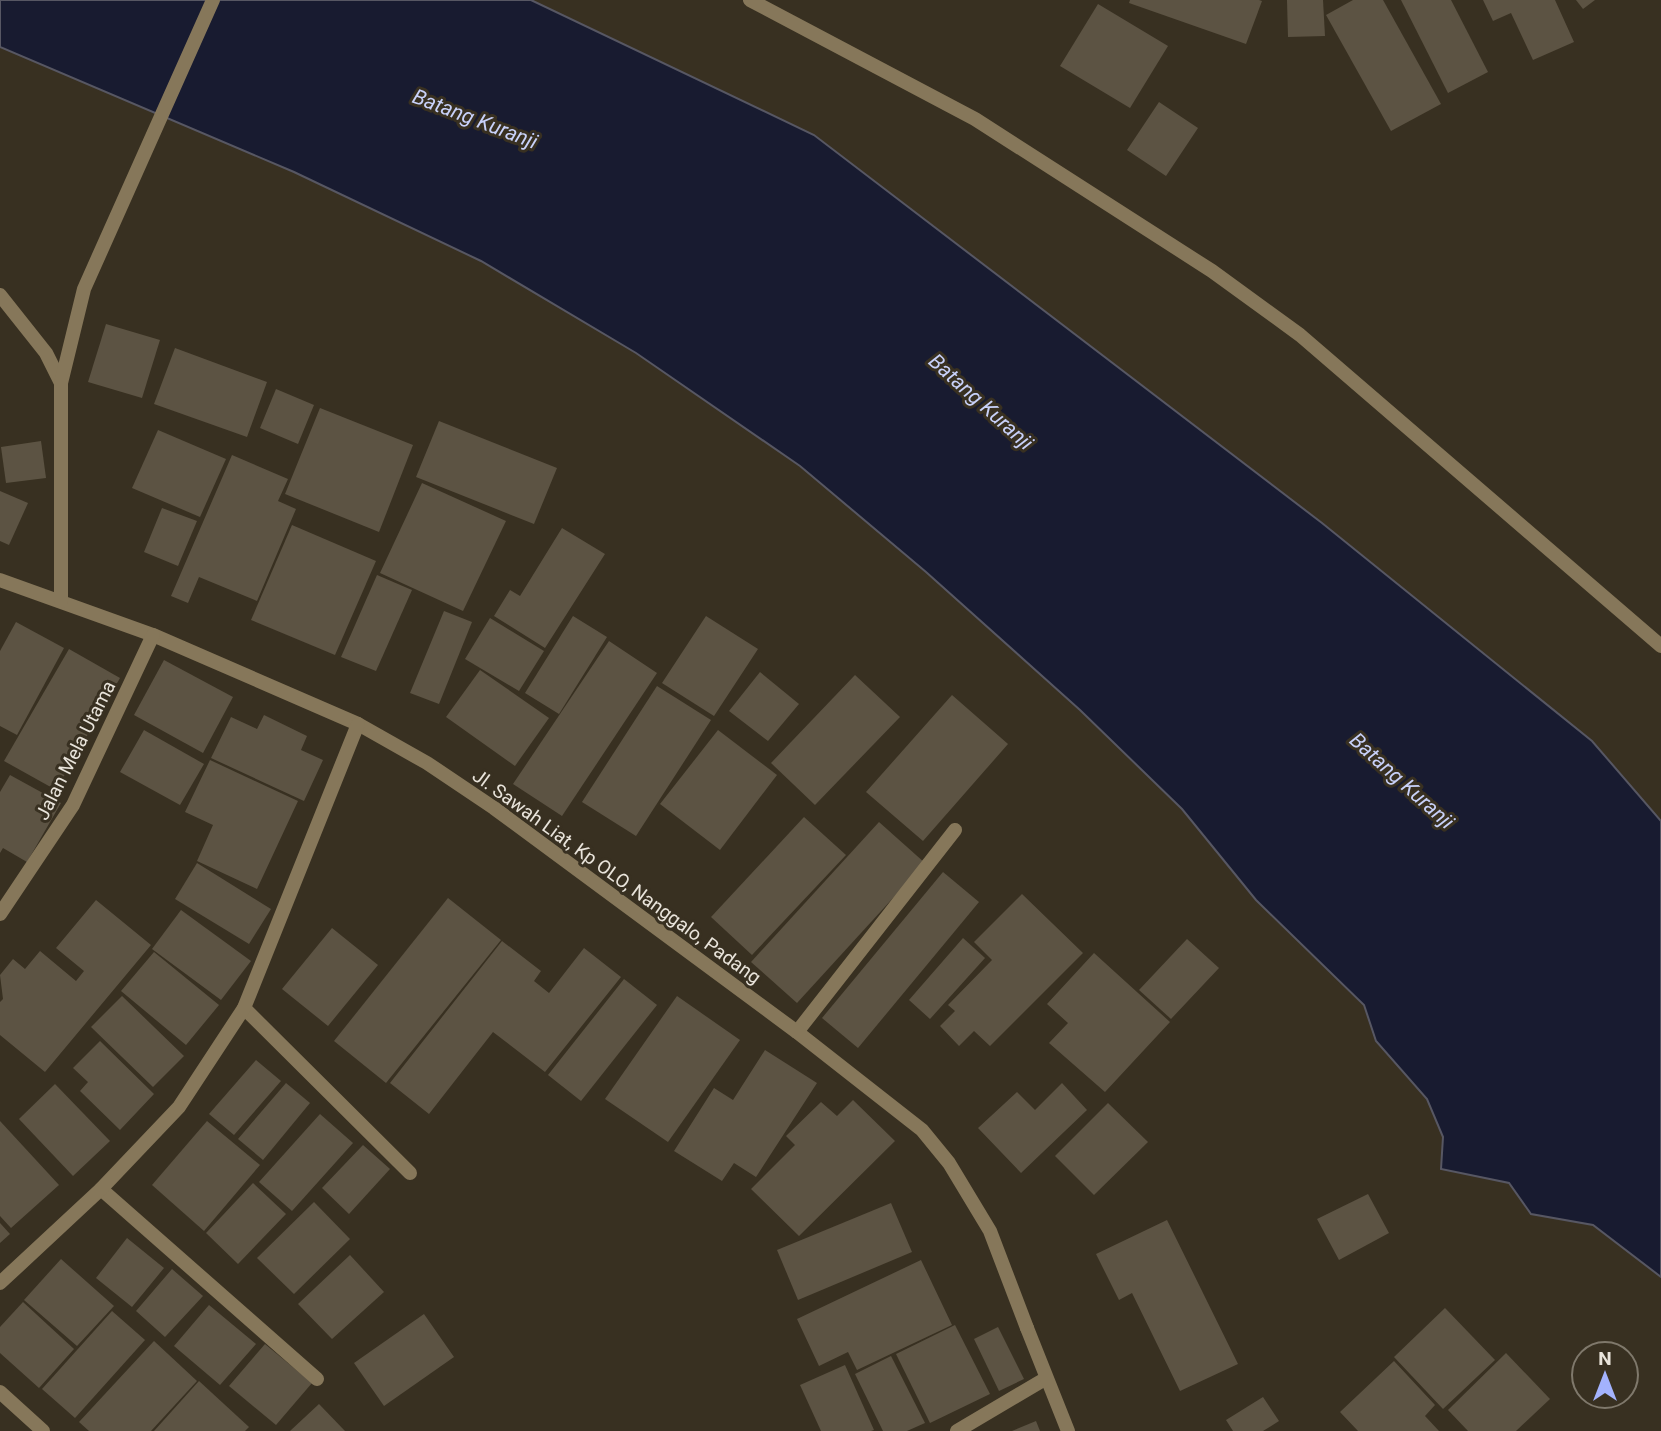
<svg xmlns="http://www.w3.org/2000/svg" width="1661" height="1431" font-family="Roboto,sans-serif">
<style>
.water{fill:#181b30;stroke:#575763;stroke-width:2}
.building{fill:#5c5343}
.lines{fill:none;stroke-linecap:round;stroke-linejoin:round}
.service{stroke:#86775a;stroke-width:14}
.minor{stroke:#86775a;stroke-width:14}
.tertiary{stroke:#86775a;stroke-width:14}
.labels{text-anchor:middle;stroke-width:6;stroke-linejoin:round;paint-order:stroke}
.street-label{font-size:19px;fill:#e9e4db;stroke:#383021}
.water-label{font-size:21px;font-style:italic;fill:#c8d1f9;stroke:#383021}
</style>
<rect width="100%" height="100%" fill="#383021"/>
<path class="water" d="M0,0H531L814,135L1322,523L1592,741L1661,821V1277L1593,1225L1531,1214L1509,1183L1441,1169L1443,1137L1427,1099L1376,1041L1364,1005L1256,900L1182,809L1080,710L926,572L800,466L636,353L481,261L294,172L0,47Z"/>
<g class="building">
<path d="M1130,0H1259L1262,1L1246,44L1129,3Z"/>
<path d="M1287,0H1323L1325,36L1288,37Z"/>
<path d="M1353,0H1383L1441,104L1391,131L1326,15Z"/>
<path d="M1401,0H1451L1488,72L1448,93Z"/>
<path d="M1483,0H1555L1574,42L1533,60L1511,13L1493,21Z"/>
<path d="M1576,0H1595L1583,9Z"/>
<path d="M1098,4L1168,46L1130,108L1060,66Z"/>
<path d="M1159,102L1198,128L1166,176L1127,150Z"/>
<path d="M106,324L160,340L142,398L88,382Z"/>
<path d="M175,348L267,382L247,437L154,404Z"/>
<path d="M276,389L314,405L298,444L260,428Z"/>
<path d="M320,408L413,445L379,532L285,494Z"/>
<path d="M439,421L557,468L534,524L416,477Z"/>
<path d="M158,430L226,459L200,517L132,488Z"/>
<path d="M41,441L46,478L6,483L1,447Z"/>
<path d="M232,455L288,479L278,501L296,509L257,601L199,577L188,603L171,596Z"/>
<path d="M422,483L506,521L463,611L380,573Z"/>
<path d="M0,491L28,503L9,545L0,541Z"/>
<path d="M162,508L197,521L178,566L144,552Z"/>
<path d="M292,525L376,561L335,655L251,620Z"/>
<path d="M562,528L605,554L545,648L494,616L510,590L520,596Z"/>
<path d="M377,575L412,590L376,671L341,657Z"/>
<path d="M444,611L472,622L439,704L410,693Z"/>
<path d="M573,616L607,637L559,714L525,693Z"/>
<path d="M706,616L758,649L714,716L662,683Z"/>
<path d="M490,618L544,651L519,691L465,659Z"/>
<path d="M16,622L64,648L17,735L0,726V651Z"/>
<path d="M609,641L657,673L562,816L513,784Z"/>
<path d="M69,649L120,678L56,790L4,761Z"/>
<path d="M164,660L233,697L203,753L134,715Z"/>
<path d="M480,670L549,718L515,766L446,717Z"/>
<path d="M760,672L799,704L768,741L729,711Z"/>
<path d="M855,675L900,717L815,805L771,763Z"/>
<path d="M657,686L711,720L636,836L582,802Z"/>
<path d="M952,695L1008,744L923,841L866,792Z"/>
<path d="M264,715L307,736L301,750L323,760L304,801L211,758L231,717L257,729Z"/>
<path d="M144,730L204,764L180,805L120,772Z"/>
<path d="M718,730L777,775L720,850L660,804Z"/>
<path d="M210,760L298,801L257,889L197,861L213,825L185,812Z"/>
<path d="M10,775L61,803L27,862L3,848L0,853V792Z"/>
<path d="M804,817L846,855L752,955L711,917Z"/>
<path d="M879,822L925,863L797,1003L751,962Z"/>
<path d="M197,863L271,909L249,944L175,899Z"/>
<path d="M943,872L979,902L858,1048L822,1018Z"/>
<path d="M1022,894L1083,953L990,1046L974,1031L959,1046L940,1026L955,1011L948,1005L992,960L974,942Z"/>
<path d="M448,898L501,940L386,1083L334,1041Z"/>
<path d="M96,900L151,945L45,1072L0,1035V1002L3,999L0,975L13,959L25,969L40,951L76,981L84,971L56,948Z"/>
<path d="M181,910L251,961L221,1000L152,949Z"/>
<path d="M332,928L378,965L328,1026L282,989Z"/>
<path d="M963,938L985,958L930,1019L909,1000Z"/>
<path d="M1187,939L1219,968L1171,1019L1139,990Z"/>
<path d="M502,941L541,971L534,981L549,993L584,948L621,977L545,1072L493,1032L429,1114L390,1083Z"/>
<path d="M154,952L219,1005L186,1045L121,991Z"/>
<path d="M1094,953L1170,1022L1105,1092L1049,1043L1068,1023L1047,1004Z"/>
<path d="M624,979L657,1005L581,1101L548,1075Z"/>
<path d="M122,996L184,1056L153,1087L91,1027Z"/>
<path d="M677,996L740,1040L668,1142L605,1099Z"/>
<path d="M100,1041L154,1094L120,1130L80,1091L88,1082L73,1068Z"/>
<path d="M765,1050L817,1083L756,1177L734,1163L722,1181L674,1151L714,1088L733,1100Z"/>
<path d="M256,1060L281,1081L234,1135L209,1114Z"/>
<path d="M286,1083L310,1103L263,1160L238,1139Z"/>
<path d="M1062,1083L1087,1110L1021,1173L978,1128L1017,1092L1035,1110Z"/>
<path d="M55,1084L110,1141L73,1176L19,1119Z"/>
<path d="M853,1100L895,1141L799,1236L751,1189L795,1145L786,1136L821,1102L837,1116Z"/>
<path d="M1108,1103L1148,1142L1094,1195L1055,1156Z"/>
<path d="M320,1114L353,1143L292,1211L259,1182Z"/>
<path d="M0,1121L59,1185L11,1228L0,1216Z"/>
<path d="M207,1121L260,1165L204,1231L152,1185Z"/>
<path d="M363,1145L390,1169L349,1214L322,1188Z"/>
<path d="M253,1183L286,1214L238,1264L206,1233Z"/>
<path d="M1368,1194L1389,1233L1339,1260L1317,1219Z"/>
<path d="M314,1202L350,1239L294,1294L257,1258Z"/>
<path d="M891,1203L912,1252L798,1300L777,1250Z"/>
<path d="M1167,1220L1238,1364L1180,1391L1132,1293L1119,1300L1096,1254Z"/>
<path d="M0,1223L10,1234L0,1243Z"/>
<path d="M127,1238L164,1268L132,1307L96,1278Z"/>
<path d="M350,1255L384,1292L332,1339L298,1304Z"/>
<path d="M61,1259L114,1306L77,1346L24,1300Z"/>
<path d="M921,1260L952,1325L857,1370L848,1352L819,1366L797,1319Z"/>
<path d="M172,1269L203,1296L165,1337L136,1311Z"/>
<path d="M23,1302L74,1349L39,1388L0,1353V1327Z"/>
<path d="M209,1305L256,1344L220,1385L174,1346Z"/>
<path d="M1445,1308L1495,1360L1443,1409L1394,1357Z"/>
<path d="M112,1311L145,1340L75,1418L42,1389Z"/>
<path d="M424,1314L454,1357L384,1406L354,1363Z"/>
<path d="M955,1325L990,1394L930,1423L896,1354Z"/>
<path d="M998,1327L1024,1379L999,1391L974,1339Z"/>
<path d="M154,1341L197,1381L151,1431H89L79,1422Z"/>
<path d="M265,1344L312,1383L276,1425L229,1386Z"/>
<path d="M1506,1353L1550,1399L1516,1431H1468L1448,1410Z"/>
<path d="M891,1356L925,1423L907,1431H883L855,1374Z"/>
<path d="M1394,1361L1435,1405L1425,1416L1439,1431H1358L1340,1412Z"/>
<path d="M845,1365L874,1430L871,1431H821L800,1385Z"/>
<path d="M199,1381L249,1427L245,1431H154Z"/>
<path d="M1263,1397L1279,1421L1263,1431H1233L1226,1420Z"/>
<path d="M319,1404L345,1431H290Z"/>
<path d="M1036,1421L1040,1431H1012Z"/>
</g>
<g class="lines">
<path class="service" d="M797,1032L955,830"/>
<g class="minor">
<path d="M750,0L975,119L1212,271L1300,335L1661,646"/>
<path d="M0,295L46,353L61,383"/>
<path d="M0,580L153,635L358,724L427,763L494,808L797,1032L922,1130L949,1163L990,1231L1027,1328"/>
<path d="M61,601V383L84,289L213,0"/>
<path d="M0,914L73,805L153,635"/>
<path d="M244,1008L410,1173"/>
<path d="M101,1189L317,1379"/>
<path d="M0,1283L101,1189L179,1107L244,1008L358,724"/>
<path d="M0,1392L43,1431"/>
<path d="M957,1431L1045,1379"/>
</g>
<path class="tertiary" d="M1027,1328L1068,1431"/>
</g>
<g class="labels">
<g class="street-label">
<text transform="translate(75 750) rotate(-63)" y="7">Jalan Mela Utama</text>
<text transform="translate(617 876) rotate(36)" y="7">Jl. Sawah Liat, Kp OLO, Nanggalo, Padang</text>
</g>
<g class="water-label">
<text transform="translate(475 119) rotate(21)" y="7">Batang Kuranji</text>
<text transform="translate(981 402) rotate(42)" y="7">Batang Kuranji</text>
<text transform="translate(1402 781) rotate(42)" y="7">Batang Kuranji</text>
</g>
</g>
<g transform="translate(1605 1375)"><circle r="33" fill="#383021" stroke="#7f786b" stroke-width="2"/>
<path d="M0-5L12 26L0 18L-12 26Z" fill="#a3b2fd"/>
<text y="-10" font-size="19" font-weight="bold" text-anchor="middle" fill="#e9e4db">N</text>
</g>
</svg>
